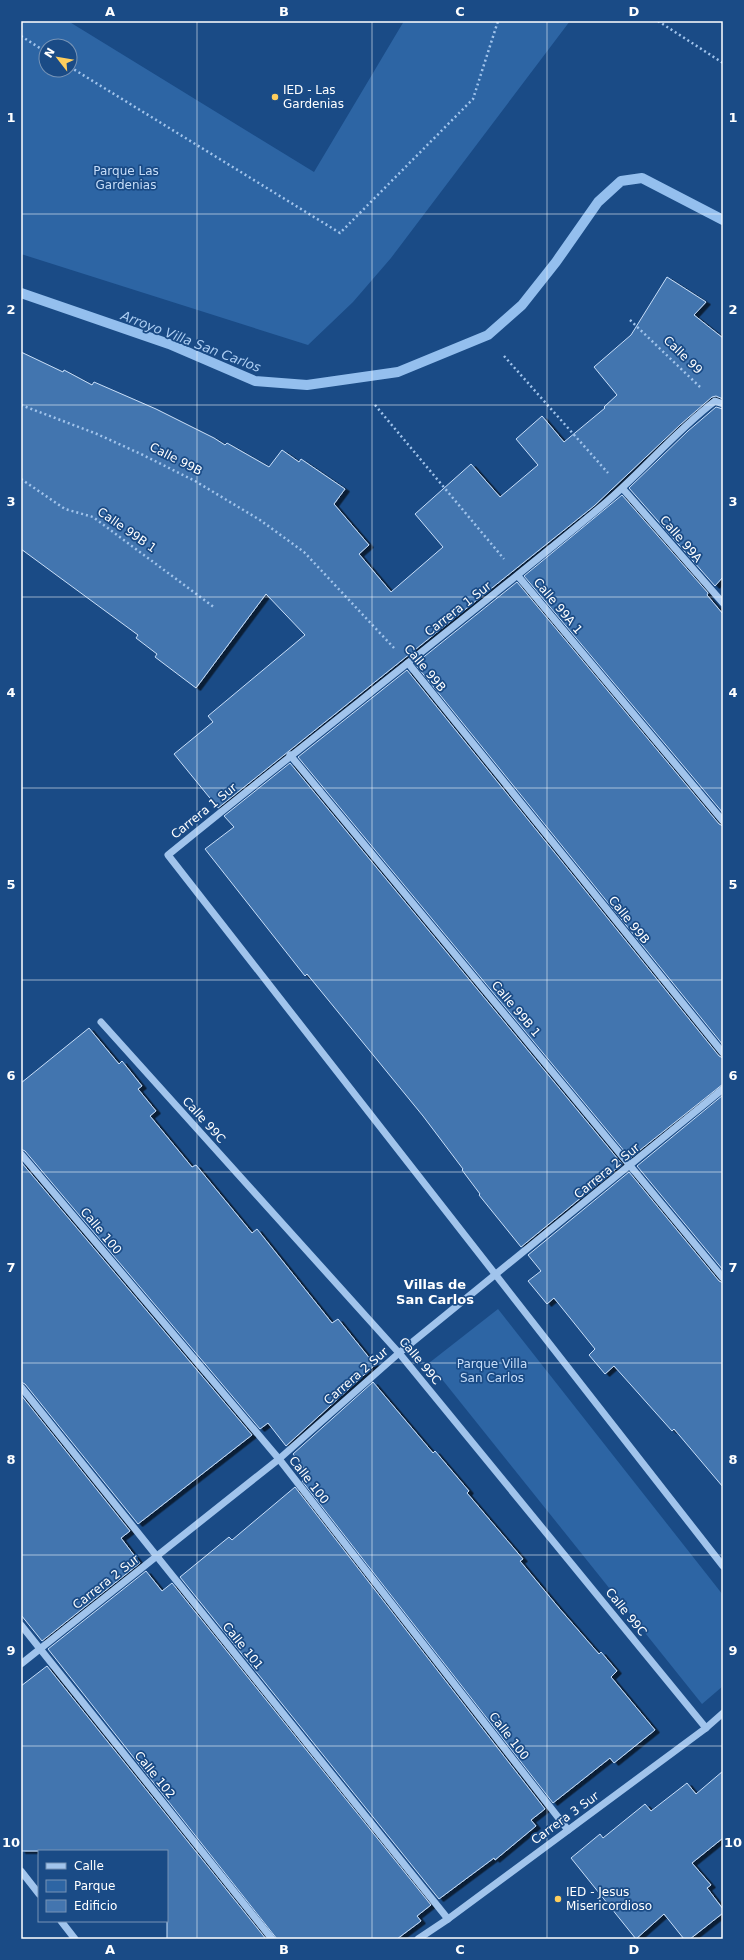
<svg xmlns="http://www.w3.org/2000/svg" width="744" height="1960" font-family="'DejaVu Sans',sans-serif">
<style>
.green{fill:#2d65a4;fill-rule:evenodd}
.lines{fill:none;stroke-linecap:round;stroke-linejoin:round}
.stream{stroke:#94bfee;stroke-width:10}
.building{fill:#4375af;stroke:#c7def9;filter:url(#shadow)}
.path{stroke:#a1c4ec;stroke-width:2.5;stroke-dasharray:2 3;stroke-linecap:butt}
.minor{stroke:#a1c4ec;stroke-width:7}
.grid{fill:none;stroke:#fff;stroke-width:1;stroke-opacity:0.55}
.poi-dot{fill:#fece5d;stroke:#1a4b86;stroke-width:1.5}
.labels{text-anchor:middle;stroke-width:3.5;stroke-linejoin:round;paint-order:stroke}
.poi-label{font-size:12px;fill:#fff;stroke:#1a4b86;text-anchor:start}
.park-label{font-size:12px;fill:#c7def9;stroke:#1a4b86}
.street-label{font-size:12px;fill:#fff;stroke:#1a4b86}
.water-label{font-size:13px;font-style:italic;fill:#adcef3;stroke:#1a4b86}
.neighbourhood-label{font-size:13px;font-weight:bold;fill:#fff;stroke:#1a4b86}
.neatline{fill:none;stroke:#fff;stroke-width:1.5}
.grid-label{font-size:13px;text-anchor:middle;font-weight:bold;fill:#fff}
</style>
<defs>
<filter id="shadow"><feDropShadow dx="4.5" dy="2.5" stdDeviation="0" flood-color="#0009"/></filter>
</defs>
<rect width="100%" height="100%" fill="#1a4b86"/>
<g class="green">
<path d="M21,21H68L314,172L404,21H570L391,258L353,302L308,345L21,254ZM46,46H70V70H46Z"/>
<path d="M498,1309L723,1595V1686L702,1704L429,1363Z"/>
</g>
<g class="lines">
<path class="stream" d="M21,293L169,344L255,381L307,385L398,372L488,335L522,305L556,262L598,202L621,181L642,178L723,220"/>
</g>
<g class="building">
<path d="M667,277L706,302L694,315L723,338V399L716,396L712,397L681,424L594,506L218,808L174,754L213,722L208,716L305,635L266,594L196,688L155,657L157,654L136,638L138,635L21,549V352L63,372L64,370L92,385L94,382L156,409L214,438L225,445L227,443L269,467L282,450L299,462L301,459L345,489L334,504L369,545L359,554L391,592L443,547L415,514L471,464L500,497L538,465L516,439L542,416L564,442L605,408L604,407L617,395L594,367L631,335Z"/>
<path d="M716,407L723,409V577L715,586L629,488L688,431Z"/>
<path d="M622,495L708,593L707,595L723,614V813L524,576Z"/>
<path d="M517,582L719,824L723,826V1045L415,664Z"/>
<path d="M407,670L719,1056L723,1058V1084L630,1158L298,757Z"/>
<path d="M290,763L622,1164L521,1247L479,1195L480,1194L462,1170L463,1169L423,1116L307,974L305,976L205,849L234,827L224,816Z"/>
<path d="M89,1028L119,1064L122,1061L142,1086L138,1089L156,1111L150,1116L192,1167L196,1165L252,1233L257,1229L332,1323L338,1319L375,1365L286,1446L268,1423L260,1429L25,1151L21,1149V1083Z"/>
<path d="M723,1095V1270L637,1166Z"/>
<path d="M21,1162L252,1435L138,1524L25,1384L21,1382Z"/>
<path d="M629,1172L719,1281L723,1283V1487L674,1429L672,1431L614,1366L605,1374L589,1355L595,1349L554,1298L547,1304L528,1281L541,1271L528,1255Z"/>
<path d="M373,1382L433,1453L435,1451L469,1491L467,1493L523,1559L520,1561L559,1608L599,1654L601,1652L617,1671L611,1677L655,1730L614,1763L610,1758L553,1803L302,1481L308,1476L306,1473L307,1472L293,1454Z"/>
<path d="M21,1395L130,1531L121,1538L140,1563L42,1641L21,1615Z"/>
<path d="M295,1487L545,1809L531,1820L536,1826L495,1860L494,1858L439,1899L180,1577L229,1537L232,1540Z"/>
<path d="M146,1571L162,1591L172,1583L431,1905L417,1916L421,1921L397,1939H277L48,1649Z"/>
<path d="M47,1666L266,1939H167V1851H21V1686Z"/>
<path d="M723,1771V1838L692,1863L711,1885L707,1888L723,1909V1913L690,1939H684L664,1914L636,1939L571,1858L600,1834L603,1838L645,1804L651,1811L687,1783L696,1794Z"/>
</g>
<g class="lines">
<g class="path">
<path d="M658,21L723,63"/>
<path d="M21,36L46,52"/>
<path d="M70,67L340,233L473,99L498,21"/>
<path d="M630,320L700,387"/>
<path d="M504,356L608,473"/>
<path d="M21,405L97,434L143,455L195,481L260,520L304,552L394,648"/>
<path d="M375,405L504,559"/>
<path d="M21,479L65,509L93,517L215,608"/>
</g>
<g class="minor">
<path d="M723,404L715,401C672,434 639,476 597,510C456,627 310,739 168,855L723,1566"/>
<path d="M623,489L723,603"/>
<path d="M518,576L723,821"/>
<path d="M408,663L723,1053"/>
<path d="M290,755L723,1278"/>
<path d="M101,1022L399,1353L706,1728"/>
<path d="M21,1154L279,1459L568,1830"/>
<path d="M21,1387L448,1919"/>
<path d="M21,1625L272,1939"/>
<path d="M21,1664L279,1459L399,1353L723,1089"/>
<path d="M21,1871L39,1894"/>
<path d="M61,1921L75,1939"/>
<path d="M418,1939L448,1919L706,1728L723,1713"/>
</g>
</g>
<path class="grid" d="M197,21V1939M372,21V1939M547,21V1939M21,214H723M21,405H723M21,597H723M21,788H723M21,980H723M21,1172H723M21,1363H723M21,1555H723M21,1746H723"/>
<g class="poi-dot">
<circle cx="275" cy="97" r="4"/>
<circle cx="558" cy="1899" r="4"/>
</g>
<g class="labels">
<g class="poi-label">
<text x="283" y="94">IED - Las<tspan x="283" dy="14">Gardenias</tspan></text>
<text x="566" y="1896">IED - Jesus<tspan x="566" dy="14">Misericordioso</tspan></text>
</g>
<g class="park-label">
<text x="126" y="175">Parque Las<tspan x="126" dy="14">Gardenias</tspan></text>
<text x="492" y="1368">Parque Villa<tspan x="492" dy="14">San Carlos</tspan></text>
</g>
<g class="street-label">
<text transform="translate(683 355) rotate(44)" y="4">Calle 99</text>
<text transform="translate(176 459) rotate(27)" y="4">Calle 99B</text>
<text transform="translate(127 530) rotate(35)" y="4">Calle 99B 1</text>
<text transform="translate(681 539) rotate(49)" y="4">Calle 99A</text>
<text transform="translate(558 606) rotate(50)" y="4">Calle 99A 1</text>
<text transform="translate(458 609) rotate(-38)" y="4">Carrera 1 Sur</text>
<text transform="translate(425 668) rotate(50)" y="4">Calle 99B</text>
<text transform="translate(204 811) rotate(-39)" y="4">Carrera 1 Sur</text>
<text transform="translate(629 920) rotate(51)" y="4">Calle 99B</text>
<text transform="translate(516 1009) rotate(50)" y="4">Calle 99B 1</text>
<text transform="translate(204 1120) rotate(48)" y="4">Calle 99C</text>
<text transform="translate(607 1171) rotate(-39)" y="4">Carrera 2 Sur</text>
<text transform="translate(101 1231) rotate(50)" y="4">Calle 100</text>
<text transform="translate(420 1361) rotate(50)" y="4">Calle 99C</text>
<text transform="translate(356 1376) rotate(-41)" y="4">Carrera 2 Sur</text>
<text transform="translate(309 1480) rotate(52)" y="4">Calle 100</text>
<text transform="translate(106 1582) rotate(-38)" y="4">Carrera 2 Sur</text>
<text transform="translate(626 1612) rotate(51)" y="4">Calle 99C</text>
<text transform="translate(243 1646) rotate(51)" y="4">Calle 101</text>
<text transform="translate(509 1736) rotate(52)" y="4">Calle 100</text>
<text transform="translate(155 1775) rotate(51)" y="4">Calle 102</text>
<text transform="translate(565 1818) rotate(-36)" y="4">Carrera 3 Sur</text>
</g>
<g class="water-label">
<text transform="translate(191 341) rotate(21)" y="5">Arroyo Villa San Carlos</text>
</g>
<g class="neighbourhood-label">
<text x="435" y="1289">Villas de<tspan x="435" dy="15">San Carlos</tspan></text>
</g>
</g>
<rect width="744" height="1960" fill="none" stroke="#1a4b86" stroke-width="44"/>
<rect x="38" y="1850" width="130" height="72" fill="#1a4b86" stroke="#7693b6"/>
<rect x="46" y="1863" width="20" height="6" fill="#a1c4ec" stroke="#7693b6"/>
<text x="74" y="1870" font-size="12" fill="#ffffff">Calle</text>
<rect x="46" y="1880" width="20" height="12" fill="#2d65a4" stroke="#7693b6"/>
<text x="74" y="1890" font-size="12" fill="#ffffff">Parque</text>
<rect x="46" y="1900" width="20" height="12" fill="#4375af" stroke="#7693b6"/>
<text x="74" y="1910" font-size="12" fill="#ffffff">Edificio</text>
<g transform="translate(58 58) rotate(301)"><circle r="19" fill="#1a4b86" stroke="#7693b6"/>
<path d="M0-3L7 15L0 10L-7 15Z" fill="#fece5d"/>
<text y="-6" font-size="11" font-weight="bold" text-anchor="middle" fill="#ffffff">N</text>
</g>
<rect x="22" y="22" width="700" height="1916" class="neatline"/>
<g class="grid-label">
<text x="110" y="16">A</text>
<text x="284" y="16">B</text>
<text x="460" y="16">C</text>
<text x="634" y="16">D</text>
<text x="11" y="122">1</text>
<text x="733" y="122">1</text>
<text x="11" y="314">2</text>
<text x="733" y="314">2</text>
<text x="11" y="506">3</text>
<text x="733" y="506">3</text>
<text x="11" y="697">4</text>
<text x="733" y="697">4</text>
<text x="11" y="889">5</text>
<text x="733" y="889">5</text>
<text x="11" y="1080">6</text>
<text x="733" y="1080">6</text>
<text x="11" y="1272">7</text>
<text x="733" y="1272">7</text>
<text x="11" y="1464">8</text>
<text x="733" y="1464">8</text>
<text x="11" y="1655">9</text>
<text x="733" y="1655">9</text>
<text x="11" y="1847">10</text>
<text x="733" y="1847">10</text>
<text x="110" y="1954">A</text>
<text x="284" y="1954">B</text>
<text x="460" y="1954">C</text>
<text x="634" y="1954">D</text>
</g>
</svg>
